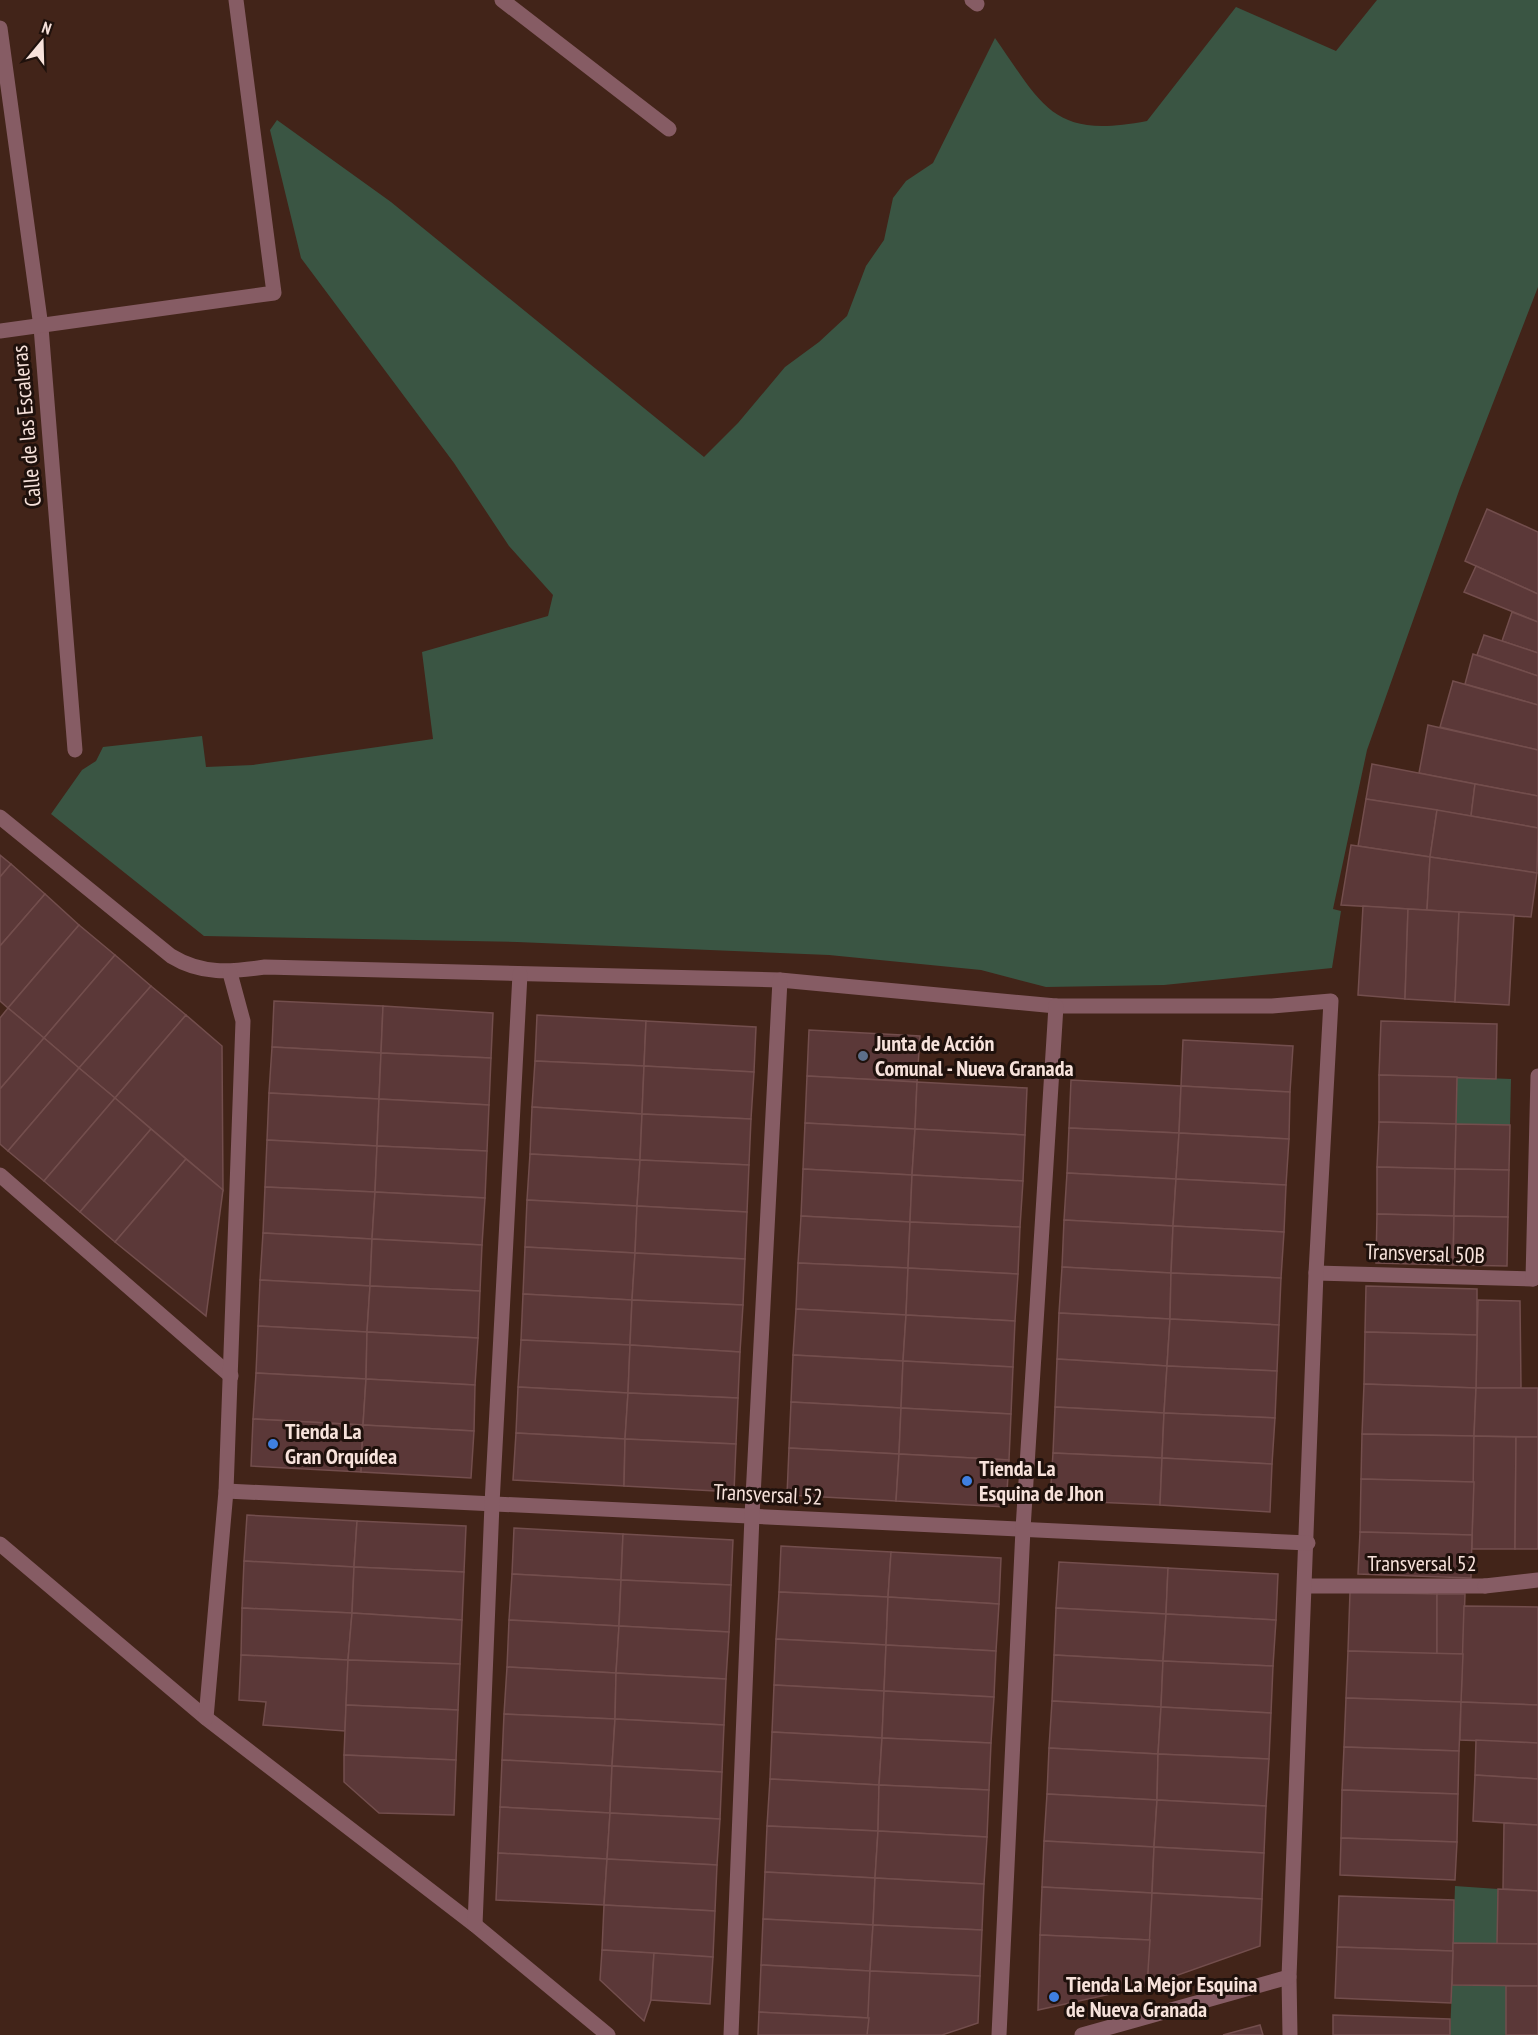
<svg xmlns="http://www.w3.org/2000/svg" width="1538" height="2035" font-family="'PT Sans Narrow',sans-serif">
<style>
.green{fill:#3a5543}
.building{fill:#5b3838;stroke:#734e4d;stroke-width:1.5}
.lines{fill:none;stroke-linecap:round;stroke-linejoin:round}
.service{stroke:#865c64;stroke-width:15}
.minor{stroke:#865c64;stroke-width:15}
.service-dot{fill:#5c6f8a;stroke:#1f110c;stroke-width:2}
.shop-dot{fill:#3f7fe0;stroke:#1f110c;stroke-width:2}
.labels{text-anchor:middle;stroke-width:6;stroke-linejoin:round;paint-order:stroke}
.street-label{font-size:22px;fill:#f7e2db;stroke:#1f110c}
.poi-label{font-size:22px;font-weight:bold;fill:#f7e2db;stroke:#1f110c;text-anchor:start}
</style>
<rect width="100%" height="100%" fill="#422419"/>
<g class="green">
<path d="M1377,0H1538V287L1460,488L1367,750L1333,909L1341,911L1332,968L1164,985L1046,987L981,970L829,955L517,942L204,936L51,814L82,770L96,761L103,747L202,736L206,767L253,765L433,739L422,652L548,616L553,595L509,546L454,463L301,258L270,130L277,120L391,202L704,457L738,423L785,367L819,342L847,316L866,266L884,240L893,198L906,181L933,163L995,38C1044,108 1053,139 1147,121L1236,7L1336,51Z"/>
<path d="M1457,1077L1511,1079L1510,1125L1456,1124Z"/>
<path d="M1455,1886L1498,1889L1497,1944L1453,1943Z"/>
<path d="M1452,1985L1506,1986V2035H1450Z"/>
</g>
<g class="building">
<path d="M1487,509L1538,532V594L1465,561Z"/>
<path d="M1476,566L1538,594V622L1464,592Z"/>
<path d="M1512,612L1538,622V653L1502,641Z"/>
<path d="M1484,635L1538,653V676L1477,655Z"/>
<path d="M1473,654L1538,676V705L1465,684Z"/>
<path d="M1453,681L1538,705V750L1440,727Z"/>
<path d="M1428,725L1538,750V796L1419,773Z"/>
<path d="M1372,764L1475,784L1471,816L1366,799Z"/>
<path d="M1475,784L1538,796V828L1471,816Z"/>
<path d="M1366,799L1437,810L1430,857L1358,846Z"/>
<path d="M1437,810L1538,828L1537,873L1430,857Z"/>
<path d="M1351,845L1430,857L1427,910L1341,905Z"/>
<path d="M0,855L11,864L0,877Z"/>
<path d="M1430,857L1537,873L1531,917L1427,910Z"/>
<path d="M11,864L45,894L0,946V877Z"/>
<path d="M45,894L79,925L8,1008L0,1001V946Z"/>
<path d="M1363,906L1408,909L1405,999L1358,995Z"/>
<path d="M1408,909L1459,912L1455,1002L1405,999Z"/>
<path d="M1459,912L1514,915L1509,1005L1455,1002Z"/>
<path d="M79,925L115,955L44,1038L8,1008Z"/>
<path d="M115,955L151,986L79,1068L44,1038Z"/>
<path d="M151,986L186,1015L115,1098L79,1068Z"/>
<path d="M274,1001L383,1006L381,1053L272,1047Z"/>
<path d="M383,1006L493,1013L491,1058L381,1053Z"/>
<path d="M8,1008L44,1038L0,1089V1018Z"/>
<path d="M186,1015L222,1046L223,1190L115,1098Z"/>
<path d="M537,1015L646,1021L644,1066L535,1061Z"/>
<path d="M646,1021L756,1027L754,1072L644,1066Z"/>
<path d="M1381,1021L1497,1024L1496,1079L1379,1075Z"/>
<path d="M809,1030L920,1036L917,1082L807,1076Z"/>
<path d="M44,1038L79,1068L8,1151L0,1144V1089Z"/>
<path d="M1183,1040L1293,1046L1290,1092L1181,1086Z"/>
<path d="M272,1047L381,1053L379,1099L269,1093Z"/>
<path d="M381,1053L491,1058L489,1105L379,1099Z"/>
<path d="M535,1061L644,1066L642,1114L532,1107Z"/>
<path d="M644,1066L754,1072L751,1119L642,1114Z"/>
<path d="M79,1068L115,1098L44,1181L8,1151Z"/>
<path d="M1379,1075L1457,1077L1456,1124L1379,1122Z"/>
<path d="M807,1076L917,1082L915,1129L805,1123Z"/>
<path d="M1071,1080L1181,1086L1179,1133L1069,1128Z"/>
<path d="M917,1082L1027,1088L1025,1135L915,1129Z"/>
<path d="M1181,1086L1290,1092L1289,1139L1179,1133Z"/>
<path d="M269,1093L379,1099L377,1146L267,1140Z"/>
<path d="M115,1098L151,1129L80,1212L44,1181Z"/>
<path d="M379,1099L489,1105L487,1151L377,1146Z"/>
<path d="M532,1107L642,1114L640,1160L530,1154Z"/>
<path d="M642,1114L751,1119L749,1165L640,1160Z"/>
<path d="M1379,1122L1456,1124L1455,1169L1377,1167Z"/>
<path d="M805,1123L915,1129L912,1175L803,1169Z"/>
<path d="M1456,1124L1510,1125L1509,1170L1455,1169Z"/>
<path d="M1069,1128L1179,1133L1176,1179L1067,1173Z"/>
<path d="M151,1129L186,1159L115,1242L80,1212Z"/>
<path d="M915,1129L1025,1135L1023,1181L912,1175Z"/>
<path d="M1179,1133L1289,1139L1286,1185L1176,1179Z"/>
<path d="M267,1140L377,1146L375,1192L265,1187Z"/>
<path d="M377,1146L487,1151L485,1198L375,1192Z"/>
<path d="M530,1154L640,1160L637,1206L527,1200Z"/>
<path d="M186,1159L223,1190L206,1316L115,1242Z"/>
<path d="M640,1160L749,1165L747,1212L637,1206Z"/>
<path d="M1377,1167L1455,1169L1454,1216L1377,1214Z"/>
<path d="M803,1169L912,1175L910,1222L801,1216Z"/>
<path d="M1455,1169L1509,1170L1508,1217L1454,1216Z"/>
<path d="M1067,1173L1176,1179L1173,1226L1064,1220Z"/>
<path d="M912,1175L1023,1181L1020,1227L910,1222Z"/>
<path d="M1176,1179L1286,1185L1284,1232L1173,1226Z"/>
<path d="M265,1187L375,1192L372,1239L263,1233Z"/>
<path d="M375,1192L485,1198L482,1245L372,1239Z"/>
<path d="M527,1200L637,1206L635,1253L525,1247Z"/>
<path d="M637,1206L747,1212L745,1259L635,1253Z"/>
<path d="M1377,1214L1454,1216L1453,1265L1376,1263Z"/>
<path d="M801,1216L910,1222L908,1268L798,1263Z"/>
<path d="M1454,1216L1508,1217L1507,1266L1453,1265Z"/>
<path d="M1064,1220L1173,1226L1171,1273L1062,1267Z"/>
<path d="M910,1222L1020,1227L1018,1274L908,1268Z"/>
<path d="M1173,1226L1284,1232L1281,1278L1171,1273Z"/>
<path d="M263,1233L372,1239L370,1286L260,1280Z"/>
<path d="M372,1239L482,1245L480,1291L370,1286Z"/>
<path d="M525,1247L635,1253L632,1300L523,1294Z"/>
<path d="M635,1253L745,1259L743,1305L632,1300Z"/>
<path d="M798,1263L908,1268L906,1315L796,1309Z"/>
<path d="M1062,1267L1171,1273L1170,1319L1059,1313Z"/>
<path d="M908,1268L1018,1274L1015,1321L906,1315Z"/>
<path d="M1171,1273L1281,1278L1279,1325L1170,1319Z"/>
<path d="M260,1280L370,1286L367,1332L258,1326Z"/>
<path d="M370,1286L480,1291L478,1338L367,1332Z"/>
<path d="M1366,1286L1477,1289V1335L1365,1332Z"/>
<path d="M523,1294L632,1300L630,1345L521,1340Z"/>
<path d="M632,1300L743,1305L740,1352L630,1345Z"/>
<path d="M1478,1300L1520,1301L1521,1388H1476Z"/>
<path d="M796,1309L906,1315L903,1361L793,1355Z"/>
<path d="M1059,1313L1170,1319L1167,1366L1057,1359Z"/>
<path d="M906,1315L1015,1321L1013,1367L903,1361Z"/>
<path d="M1170,1319L1279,1325L1277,1371L1167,1366Z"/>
<path d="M258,1326L367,1332L366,1379L256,1373Z"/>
<path d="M367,1332L478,1338L475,1385L366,1379Z"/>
<path d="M1365,1332L1477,1335L1476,1388L1364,1384Z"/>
<path d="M521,1340L630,1345L628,1393L518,1387Z"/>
<path d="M630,1345L740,1352L738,1398L628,1393Z"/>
<path d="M793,1355L903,1361L901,1408L791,1402Z"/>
<path d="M1057,1359L1167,1366L1164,1413L1055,1407Z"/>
<path d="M903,1361L1013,1367L1011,1414L901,1408Z"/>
<path d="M1167,1366L1277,1371L1275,1418L1164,1413Z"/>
<path d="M256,1373L366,1379L363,1425L253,1419Z"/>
<path d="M366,1379L475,1385L474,1431L363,1425Z"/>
<path d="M1364,1384L1476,1388L1474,1436L1362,1434Z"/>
<path d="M518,1387L628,1393L625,1439L516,1433Z"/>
<path d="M1476,1388H1538V1437L1474,1436Z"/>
<path d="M628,1393L738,1398L736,1444L625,1439Z"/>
<path d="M791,1402L901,1408L899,1454L789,1448Z"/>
<path d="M1055,1407L1164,1413L1162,1458L1053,1453Z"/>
<path d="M901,1408L1011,1414L1009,1460L899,1454Z"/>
<path d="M1164,1413L1275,1418L1272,1464L1162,1458Z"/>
<path d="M253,1419L363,1425L361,1472L251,1466Z"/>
<path d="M363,1425L474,1431L471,1478L361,1472Z"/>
<path d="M516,1433L625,1439L624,1486L513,1480Z"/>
<path d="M1362,1434L1474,1436V1482L1361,1479Z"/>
<path d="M1474,1436L1516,1437L1515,1549H1472Z"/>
<path d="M1516,1437H1538V1549H1515Z"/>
<path d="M625,1439L736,1444L734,1492L624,1486Z"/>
<path d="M789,1448L899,1454L896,1501L787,1495Z"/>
<path d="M1053,1453L1162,1458L1160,1505L1050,1500Z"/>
<path d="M899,1454L1009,1460L1006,1507L896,1501Z"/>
<path d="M1162,1458L1272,1464L1270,1512L1160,1505Z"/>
<path d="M1361,1479L1474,1482L1472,1535L1360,1532Z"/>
<path d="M247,1515L357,1521L354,1567L244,1561Z"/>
<path d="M357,1521L466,1526L464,1572L354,1567Z"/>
<path d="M514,1528L623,1534L621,1580L512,1574Z"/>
<path d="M1360,1532L1472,1535L1471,1578L1358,1574Z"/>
<path d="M623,1534L733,1540L731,1585L621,1580Z"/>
<path d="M781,1546L891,1552L888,1597L779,1592Z"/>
<path d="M891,1552L1001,1558L999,1604L888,1597Z"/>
<path d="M244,1561L354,1567L352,1613L242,1608Z"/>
<path d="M1059,1562L1168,1568L1166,1614L1056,1608Z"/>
<path d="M354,1567L464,1572L462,1620L352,1613Z"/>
<path d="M1168,1568L1278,1574L1276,1620L1166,1614Z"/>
<path d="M512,1574L621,1580L619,1626L509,1620Z"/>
<path d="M621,1580L731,1585L729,1632L619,1626Z"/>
<path d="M779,1592L888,1597L886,1645L776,1639Z"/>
<path d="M1350,1592L1437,1594V1654L1348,1651Z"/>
<path d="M1437,1594H1465L1463,1654H1437Z"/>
<path d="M888,1597L999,1604L996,1651L886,1645Z"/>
<path d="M1464,1606L1538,1607V1705L1461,1702Z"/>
<path d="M242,1608L352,1613L348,1660L241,1655Z"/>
<path d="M1056,1608L1166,1614L1163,1661L1054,1655Z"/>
<path d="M352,1613L462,1620L460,1664L348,1660Z"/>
<path d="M1166,1614L1276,1620L1273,1666L1163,1661Z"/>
<path d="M509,1620L619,1626L616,1673L507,1667Z"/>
<path d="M619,1626L729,1632L726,1679L616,1673Z"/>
<path d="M776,1639L886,1645L884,1691L774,1685Z"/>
<path d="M886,1645L996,1651L994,1697L884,1691Z"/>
<path d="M1348,1651L1463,1654L1461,1702L1346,1698Z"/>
<path d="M241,1655L348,1660L345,1731L263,1725L266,1702L239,1700Z"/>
<path d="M1054,1655L1163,1661L1161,1707L1052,1701Z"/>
<path d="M348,1660L460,1664L458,1710L346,1705Z"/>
<path d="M1163,1661L1273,1666L1271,1713L1161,1707Z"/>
<path d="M507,1667L616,1673L615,1719L504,1714Z"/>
<path d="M616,1673L726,1679L724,1725L615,1719Z"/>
<path d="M774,1685L884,1691L882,1738L772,1732Z"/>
<path d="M884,1691L994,1697L991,1743L882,1738Z"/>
<path d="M1346,1698L1461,1702L1459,1751L1344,1747Z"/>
<path d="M1052,1701L1161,1707L1158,1754L1049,1748Z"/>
<path d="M1461,1702L1538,1705V1743L1460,1740Z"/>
<path d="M346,1705L458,1710L456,1760L344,1755Z"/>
<path d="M1161,1707L1271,1713L1269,1759L1158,1754Z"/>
<path d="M504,1714L615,1719L612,1766L502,1760Z"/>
<path d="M615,1719L724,1725L722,1772L612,1766Z"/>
<path d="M772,1732L882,1738L879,1785L770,1779Z"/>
<path d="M882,1738L991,1743L989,1790L879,1785Z"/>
<path d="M1476,1740L1538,1743V1779L1475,1775Z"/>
<path d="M1344,1747L1459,1751L1458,1794L1342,1790Z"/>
<path d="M1049,1748L1158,1754L1157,1800L1047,1794Z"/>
<path d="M1158,1754L1269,1759L1266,1806L1157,1800Z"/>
<path d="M344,1755L456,1760L454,1815L379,1813L344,1782Z"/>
<path d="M502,1760L612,1766L610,1813L500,1807Z"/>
<path d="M612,1766L722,1772L720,1819L610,1813Z"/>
<path d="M1475,1775L1538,1779V1825L1473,1821Z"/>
<path d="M770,1779L879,1785L878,1831L767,1826Z"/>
<path d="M879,1785L989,1790L987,1837L878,1831Z"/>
<path d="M1342,1790L1458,1794L1457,1842L1341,1838Z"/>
<path d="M1047,1794L1157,1800L1154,1847L1044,1841Z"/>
<path d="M1157,1800L1266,1806L1264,1853L1154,1847Z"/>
<path d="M500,1807L610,1813L607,1859L498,1853Z"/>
<path d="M610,1813L720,1819L717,1865L607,1859Z"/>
<path d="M1504,1823L1538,1825V1891L1503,1889Z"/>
<path d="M767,1826L878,1831L875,1878L765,1872Z"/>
<path d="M878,1831L987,1837L984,1884L875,1878Z"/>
<path d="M1341,1838L1457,1842L1455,1880L1340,1875Z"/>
<path d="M1044,1841L1154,1847L1152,1893L1042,1887Z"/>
<path d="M1154,1847L1264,1853L1262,1899L1152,1893Z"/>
<path d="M498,1853L607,1859L604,1905L496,1900Z"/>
<path d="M607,1859L717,1865L715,1911L604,1905Z"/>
<path d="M765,1872L875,1878L873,1925L763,1919Z"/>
<path d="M875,1878L984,1884L982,1930L873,1925Z"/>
<path d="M1042,1887L1152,1893L1150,1940L1040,1935Z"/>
<path d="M1498,1889L1538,1891V1944H1497Z"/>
<path d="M1152,1893L1262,1899L1260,1946L1147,1986Z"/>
<path d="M1339,1896L1454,1900L1453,1951L1337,1947Z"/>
<path d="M604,1905L715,1911L713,1957L602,1950Z"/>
<path d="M763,1919L873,1925L870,1971L761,1965Z"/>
<path d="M873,1925L982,1930L980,1976L870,1971Z"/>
<path d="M1040,1935L1150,1940L1147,1986L1038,2010Z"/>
<path d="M1453,1943L1538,1944V1986L1452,1985Z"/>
<path d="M1337,1947L1453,1951L1451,2003L1335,1998Z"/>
<path d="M602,1950L654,1953L651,2000L644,2021L600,1980Z"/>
<path d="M654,1953L713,1957L710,2004L651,2000Z"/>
<path d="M761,1965L870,1971L869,2018L759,2012Z"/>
<path d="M870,1971L980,1976L978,2023L942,2035H867Z"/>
<rect x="1506" y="1986" width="32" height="49"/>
<path d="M759,2012L869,2018L867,2035H758Z"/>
<path d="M1333,2015L1450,2019V2035H1333Z"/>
<path d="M1260,2025L1263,2035H1223Z"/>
</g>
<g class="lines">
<g class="service">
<path d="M1316,1273L1533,1279"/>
<path d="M1305,1586H1485"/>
</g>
<g class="minor">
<path d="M502,0L669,129"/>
<path d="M972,0L977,4"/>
<path d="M0,28L41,327L75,750"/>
<path d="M0,331L274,293L236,0"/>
<path d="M0,817L171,956C202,975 230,972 265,967L780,980L1056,1006H1272L1331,1001L1316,1273L1289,1977L1290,2035"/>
<path d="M0,1175L231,1376"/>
<path d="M1533,1279L1538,1076"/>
<path d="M226,1491L1308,1543"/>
<path d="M0,1544L206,1718L475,1925L608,2035"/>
<path d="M1485,1586L1538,1580"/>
<path d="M206,1718L226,1491L243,1021L230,973"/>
<path d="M475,1925L492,1504L520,974"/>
<path d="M731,2035L752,1516L780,980"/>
<path d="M999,2035L1023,1529L1056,1006"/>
<path d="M1082,2035L1289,1977"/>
</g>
</g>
<circle class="service-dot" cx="863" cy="1056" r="6"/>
<g class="shop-dot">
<circle cx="273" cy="1444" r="6"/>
<circle cx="967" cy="1481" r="6"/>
<circle cx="1054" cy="1997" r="6"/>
</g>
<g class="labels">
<g class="street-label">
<text transform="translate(26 426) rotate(-95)" y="8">Calle de las Escaleras</text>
<text transform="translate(1425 1253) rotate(2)" y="8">Transversal 50B</text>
<text transform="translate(768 1494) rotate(3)" y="8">Transversal 52</text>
<text x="1422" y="1571">Transversal 52</text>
</g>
<g class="poi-label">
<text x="875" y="1051">Junta de Acción<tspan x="875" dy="25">Comunal - Nueva Granada</tspan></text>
<text x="285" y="1439">Tienda La<tspan x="285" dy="25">Gran Orquídea</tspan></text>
<text x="979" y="1476">Tienda La<tspan x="979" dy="25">Esquina de Jhon</tspan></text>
<text x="1066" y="1992">Tienda La Mejor Esquina<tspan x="1066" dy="25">de Nueva Granada</tspan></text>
</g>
</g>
<g transform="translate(42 42) rotate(19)" stroke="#1f110c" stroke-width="4.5" paint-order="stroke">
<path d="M0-4.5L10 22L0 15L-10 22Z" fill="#f7e2db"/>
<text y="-9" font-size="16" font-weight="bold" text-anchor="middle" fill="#f7e2db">N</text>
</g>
</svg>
